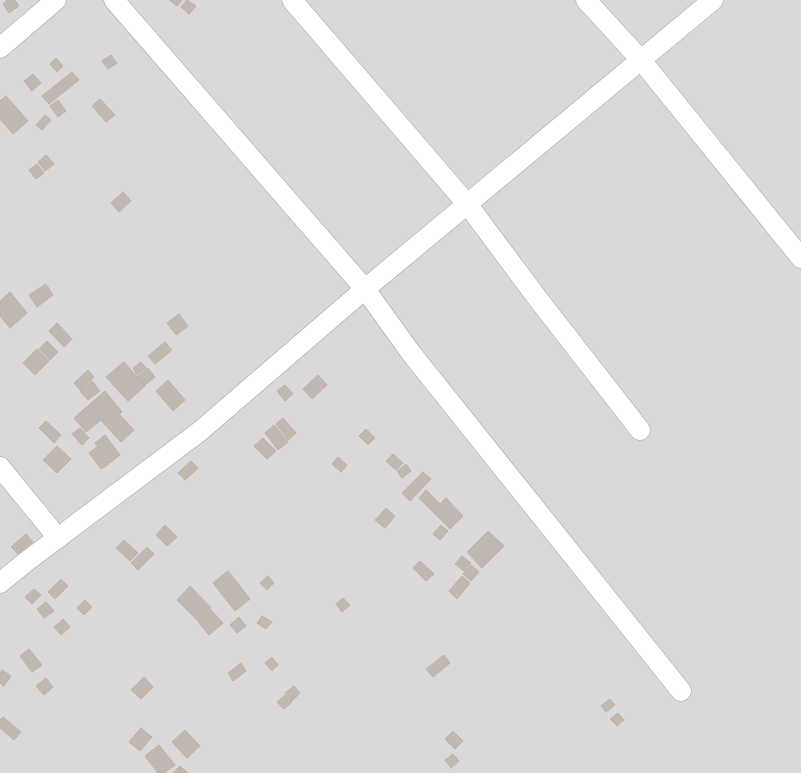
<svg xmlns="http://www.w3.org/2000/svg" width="801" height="773" font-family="'Space Grotesk',sans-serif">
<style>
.residential{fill:#dad8d8}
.building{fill:#c1b8b1;stroke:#beb1a4}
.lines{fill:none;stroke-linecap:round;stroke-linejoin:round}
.minor-casing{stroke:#a2a2a2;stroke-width:21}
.minor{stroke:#fff;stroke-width:20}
</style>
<rect width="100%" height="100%" fill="#edeae1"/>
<rect class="residential" x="0" y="0" width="801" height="773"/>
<g class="building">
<path d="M7,0H15L19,6L9,13L3,4Z"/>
<path d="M169,0H182L177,6Z"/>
<path d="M187,0L196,6L189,14L181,7Z"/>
<path d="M111,55L117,63L108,69L102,61Z"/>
<path d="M56,58L63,66L57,72L50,64Z"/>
<path d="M72,72L79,80L49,104L42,96Z"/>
<path d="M33,74L41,83L32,91L24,81Z"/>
<path d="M6,96L28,121L13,134L0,119V101Z"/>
<path d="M100,99L115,115L106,122L92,106Z"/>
<path d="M58,100L66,111L58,117L50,106Z"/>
<path d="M45,115L51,120L42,130L36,125Z"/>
<path d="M46,155L54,164L45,171L38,162Z"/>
<path d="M37,164L44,173L36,179L29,170Z"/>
<path d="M123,192L131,201L119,212L111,203Z"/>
<path d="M46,284L53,295L37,307L29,295Z"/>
<path d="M10,292L27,313L10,328L0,316V301Z"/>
<path d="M179,314L188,326L176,335L167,323Z"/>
<path d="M57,323L72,339L64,347L49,331Z"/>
<path d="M47,341L58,352L50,360L39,349Z"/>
<path d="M165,342L172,350L155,364L148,356Z"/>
<path d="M37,349L49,361L35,375L23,363Z"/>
<path d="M124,362L145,386L128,401L106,377Z"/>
<path d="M141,362L146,368L137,375L133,368Z"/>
<path d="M148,368L155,377L145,385L137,377Z"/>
<path d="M88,370L94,377L80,390L74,383Z"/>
<path d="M318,375L327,385L312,399L303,389Z"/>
<path d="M168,380L185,400L173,411L156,391Z"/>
<path d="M92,381L100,391L88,400L80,391Z"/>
<path d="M285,385L293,394L285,401L277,391Z"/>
<path d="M105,391L122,412L106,426L101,420L86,432L74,418Z"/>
<path d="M120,415L134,430L121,442L107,427Z"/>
<path d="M283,418L296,433L288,440L276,424Z"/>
<path d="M46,421L61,435L54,443L39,428Z"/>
<path d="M274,425L288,442L278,450L265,433Z"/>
<path d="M80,428L89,438L82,445L72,434Z"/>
<path d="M366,429L375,438L368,445L359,436Z"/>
<path d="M105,435L120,455L110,463L95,443Z"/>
<path d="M263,438L276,451L267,459L254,446Z"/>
<path d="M57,446L71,459L57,473L43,460Z"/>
<path d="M97,447L109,464L101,469L89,453Z"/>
<path d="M393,454L403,463L396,470L386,461Z"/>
<path d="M338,457L347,465L341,472L332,464Z"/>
<path d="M191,461L198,468L185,480L178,473Z"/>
<path d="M406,464L411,471L402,478L397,471Z"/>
<path d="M423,472L431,479L410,501L402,493Z"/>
<path d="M426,490L440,504L446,498L463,516L450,529L419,498Z"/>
<path d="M386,508L395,516L385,528L375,520Z"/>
<path d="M165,525L177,537L167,546L156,535Z"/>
<path d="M441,525L448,531L440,540L433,534Z"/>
<path d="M488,531L504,546L482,568L467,552Z"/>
<path d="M26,534L33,542L18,554L11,547Z"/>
<path d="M124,540L138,553L130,561L116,548Z"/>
<path d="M147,547L154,554L138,570L131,563Z"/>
<path d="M462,556L471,563L464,571L455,564Z"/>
<path d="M420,561L434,574L426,581L413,568Z"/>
<path d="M471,565L479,572L471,581L463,574Z"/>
<path d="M228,571L250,599L235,611L213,583Z"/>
<path d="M268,576L274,583L267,590L260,583Z"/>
<path d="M462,576L470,583L457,599L449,591Z"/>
<path d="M61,579L68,586L55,599L48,592Z"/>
<path d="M190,586L211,608L198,621L177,600Z"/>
<path d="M34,589L41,595L32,604L25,597Z"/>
<path d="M343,598L350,605L342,612L336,604Z"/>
<path d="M85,600L92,607L84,615L77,608Z"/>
<path d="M46,602L54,611L44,618L37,609Z"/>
<path d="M211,610L223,623L209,635L198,622Z"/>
<path d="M262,616L272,622L266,629L257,623Z"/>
<path d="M239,617L246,626L237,633L230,625Z"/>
<path d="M63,619L70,627L61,635L54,627Z"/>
<path d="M29,649L42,665L32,672L20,656Z"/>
<path d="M444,655L450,663L433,677L426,669Z"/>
<path d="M272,657L278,665L272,671L265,663Z"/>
<path d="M241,663L246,671L233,681L228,673Z"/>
<path d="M2,670L11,676L4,686L0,683V674Z"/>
<path d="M144,677L153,687L141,699L131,690Z"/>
<path d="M46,678L53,687L44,695L36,686Z"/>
<path d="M294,686L300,693L292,701L285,693Z"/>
<path d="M285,695L292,702L284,709L277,702Z"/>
<path d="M610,699L615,705L606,712L601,706Z"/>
<path d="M618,713L624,720L617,726L610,719Z"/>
<path d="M3,717L21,732L14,740L0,728V720Z"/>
<path d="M141,728L152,737L140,751L129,742Z"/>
<path d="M185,730L200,746L187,758L172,742Z"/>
<path d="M453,731L463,741L455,749L445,739Z"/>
<path d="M159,745L175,765L164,773H158L145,756Z"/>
<path d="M453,754L459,761L451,768L445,760Z"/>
<path d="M180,766L188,773H173Z"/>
</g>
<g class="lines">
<g class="minor-casing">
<g id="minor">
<path d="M114,0L365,289L411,353L681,691"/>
<path d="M292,0L468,205L538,299L640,430"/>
<path d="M586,0L641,60L801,258"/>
<path d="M0,48L56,0"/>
<path d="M0,467L58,538"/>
<path d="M0,583L27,561L199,432L365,289L713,0"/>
</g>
</g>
<use href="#minor" class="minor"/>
</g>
</svg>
